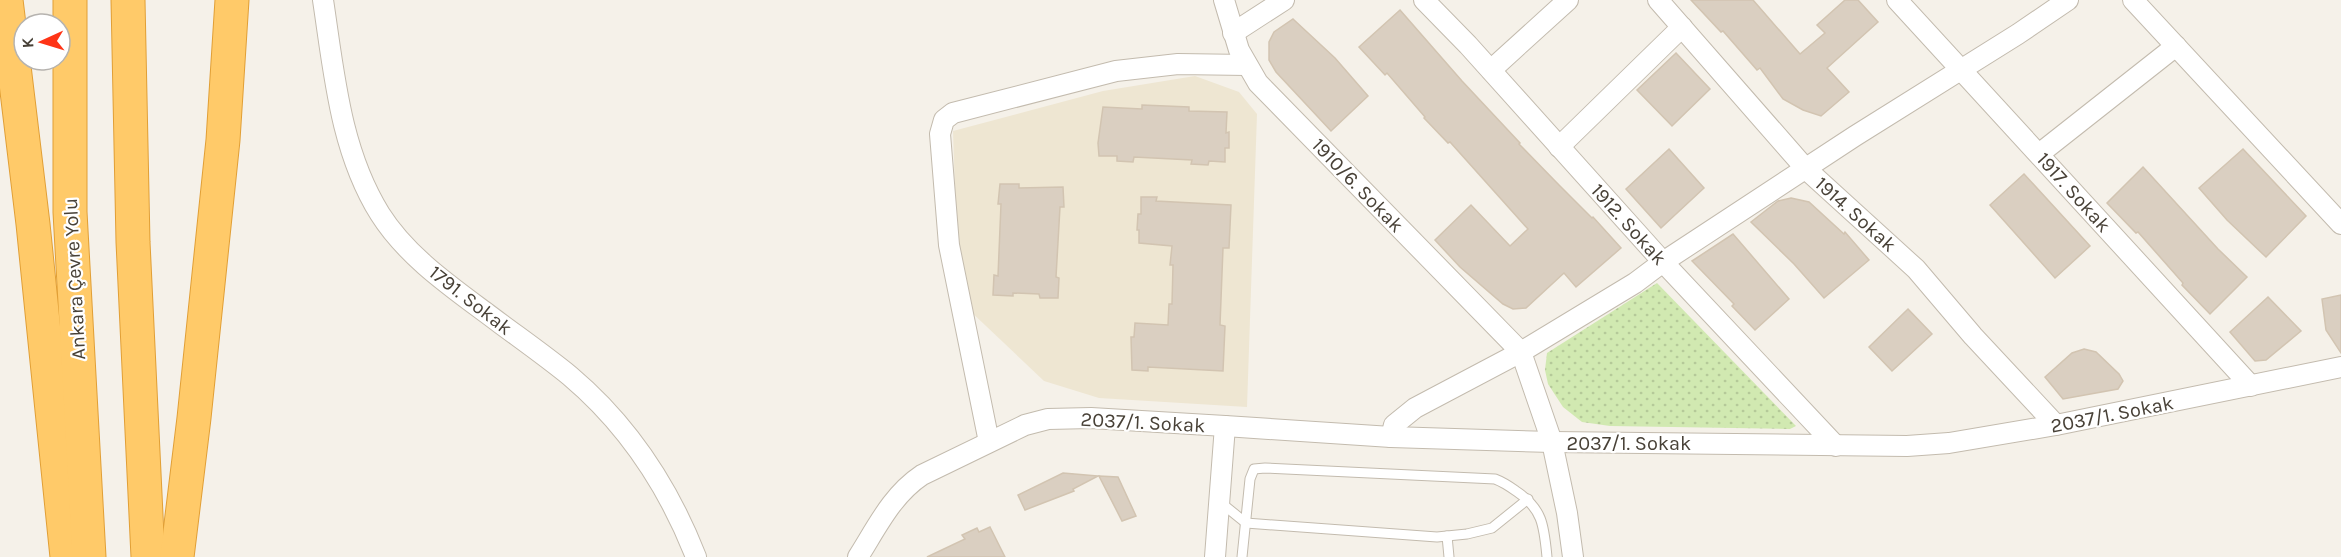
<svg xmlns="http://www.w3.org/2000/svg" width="2341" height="557" font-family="Karla,sans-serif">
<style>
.education{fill:#eee6d2}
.park{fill:url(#park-dots)}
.building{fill:#dacfc1;stroke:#d2c4b1;stroke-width:1.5}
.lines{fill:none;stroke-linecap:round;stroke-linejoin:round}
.lane-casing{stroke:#c3bbae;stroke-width:11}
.street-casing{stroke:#c3bbae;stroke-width:22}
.highway-casing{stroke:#e19f36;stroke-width:35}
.lane{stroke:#fff;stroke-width:9}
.street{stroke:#fff;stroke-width:20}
.highway{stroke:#ffca69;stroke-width:33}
.labels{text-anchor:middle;stroke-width:4.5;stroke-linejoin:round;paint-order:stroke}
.street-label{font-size:20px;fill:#484137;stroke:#fff}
</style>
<defs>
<pattern id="park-dots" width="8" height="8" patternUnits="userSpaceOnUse" patternTransform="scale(1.5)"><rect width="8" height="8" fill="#d1e9b1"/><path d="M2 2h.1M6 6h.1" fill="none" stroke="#b5c999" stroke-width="1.8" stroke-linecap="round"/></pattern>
</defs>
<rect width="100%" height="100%" fill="#f5f1e9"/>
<path class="education" d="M1195,76L1239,92L1257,114L1247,407L1099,398L1044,381L968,309L957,251L953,131L1103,91Z"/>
<path class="park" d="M1657,283L1796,426L1790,429L1610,426L1582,422L1563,407L1548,384L1545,370L1547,353Z"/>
<g class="building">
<path d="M1691,0H1753L1800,54L1825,33L1817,25L1845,0H1858L1878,22L1827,68L1849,92L1821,116L1803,110L1783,99L1760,68L1757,70L1723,31L1721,32Z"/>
<path d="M1400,10L1462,81L1520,143L1519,144L1559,185L1592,218L1593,217L1621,248L1576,287L1564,273L1526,308L1513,309L1503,304L1460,267L1435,240L1471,205L1510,246L1528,229L1450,142L1448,143L1424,118L1425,117L1387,73L1385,75L1359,47Z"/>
<path d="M1293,19L1335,58L1368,96L1331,131L1276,72L1269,60V42L1274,32Z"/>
<path d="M1676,53L1710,89L1672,126L1637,90Z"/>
<path d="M1142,105L1189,107V111L1227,112L1226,133L1229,132V148H1225V162L1209,161L1208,165L1191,164L1192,160L1134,157L1133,162L1117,161V156H1099L1098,143L1103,107L1142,109Z"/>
<path d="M1669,149L1704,188L1661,228L1626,189Z"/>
<path d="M2243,149L2306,216L2266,257L2227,220L2199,188Z"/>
<path d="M2143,167L2218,249L2247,277L2210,314L2182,285L2183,283L2138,232L2136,233L2107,203Z"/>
<path d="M2024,174L2090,246L2055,278L1990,205Z"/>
<path d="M1000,184H1019V188L1063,187L1064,207H1060L1056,277L1059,278L1058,298H1040L1039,294L1013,293V296L993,295L994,275L998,276L1001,204H998Z"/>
<path d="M1141,197H1157L1156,201L1231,205L1229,248H1223L1220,325L1225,326L1223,371L1148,367V371L1132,370L1131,337H1134L1135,323L1168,325L1169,304H1172L1173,265H1170L1172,246L1139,243V230H1137L1138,214H1141Z"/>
<path d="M1791,198L1809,202L1844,234L1845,232L1869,260L1824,298L1794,264L1751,222L1778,201Z"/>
<path d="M1733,234L1789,299L1755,330L1732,306L1734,304L1692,261Z"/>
<path d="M2341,295V353L2326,330L2322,299Z"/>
<path d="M2268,297L2301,331L2266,360L2255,361L2230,332Z"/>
<path d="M1908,309L1932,334L1892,371L1869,347Z"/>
<path d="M2084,349L2096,352L2119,374L2123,381L2118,389L2063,399L2045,377L2072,353Z"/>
<path d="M1063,473L1098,476L1073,489L1074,491L1025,510L1018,495Z"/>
<path d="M1099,476L1118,477L1136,516L1122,521Z"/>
<path d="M990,527L1005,557H927L965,539L962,535L977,528L979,532Z"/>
</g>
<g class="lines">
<g class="lane-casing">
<g id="lane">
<path d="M1220,502L1246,523L1437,537L1467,534L1492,528L1528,499"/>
<path d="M1447,536L1449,557"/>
<path d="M1242,557L1250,479L1254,469L1265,468L1495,479C1503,482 1509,486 1516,491C1543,509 1544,526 1547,557"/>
</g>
</g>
<g class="street-casing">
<g id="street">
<path d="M323,0C334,72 340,150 380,214C409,260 459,292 501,324C524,341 548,358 570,376C628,425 669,488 696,557"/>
<path d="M1224,0L1239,50L1258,83L1521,352L1415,408L1394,425L1391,437"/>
<path d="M1424,0L1468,45L1663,262L1836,446"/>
<path d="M1658,0L1806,169L1916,269L1973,336L2056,425"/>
<path d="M1897,0L2251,386"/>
<path d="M2133,0L2341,224"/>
<path d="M1233,33L1284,0"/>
<path d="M1491,70L1568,0"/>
<path d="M1559,147L1682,27"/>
<path d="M2039,154L2176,46"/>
<path d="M989,442L949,245L940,134L944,120L953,113L1116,71L1178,64L1247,65"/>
<path d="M858,557C877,527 892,495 922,475L1025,425L1048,419L1091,418L1225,426L1391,437L1552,442L1907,446L1949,443L2056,425L2341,367"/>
<path d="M1215,557L1225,426"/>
<path d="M1573,557L1567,513L1552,442L1521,352L1635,283L1663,262L1855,136L2018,34L2068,0"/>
</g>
</g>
<g class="highway-casing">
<g id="highway">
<path d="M6,0L33,224L67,557"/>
<path d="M70,0V212L89,557"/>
<path d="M128,0L133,242L148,557"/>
<path d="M177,557L194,418L223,140L232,0"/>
</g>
</g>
<use href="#lane" class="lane"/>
<use href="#street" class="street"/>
<use href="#highway" class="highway"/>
</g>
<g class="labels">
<g class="street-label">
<text transform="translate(1358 185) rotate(46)" y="7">1910/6. Sokak</text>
<text transform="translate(2074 192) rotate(48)" y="7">1917. Sokak</text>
<text transform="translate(1856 214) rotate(42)" y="7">1914. Sokak</text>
<text transform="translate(1629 224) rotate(48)" y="7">1912. Sokak</text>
<text transform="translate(74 279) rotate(-93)" y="7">Ankara Çevre Yolu</text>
<text transform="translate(471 300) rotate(38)" y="7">1791. Sokak</text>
<text transform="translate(2112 414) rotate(-11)" y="7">2037/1. Sokak</text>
<text transform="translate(1143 422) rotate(3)" y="7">2037/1. Sokak</text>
<text x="1629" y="450">2037/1. Sokak</text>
</g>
</g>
<g transform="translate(42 42) rotate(266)"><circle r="28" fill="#ffffff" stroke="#b6b3af" stroke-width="1.5"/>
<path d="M0-4.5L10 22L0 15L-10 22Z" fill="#fe3416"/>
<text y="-9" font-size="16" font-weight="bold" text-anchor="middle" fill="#484137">K</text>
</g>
</svg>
